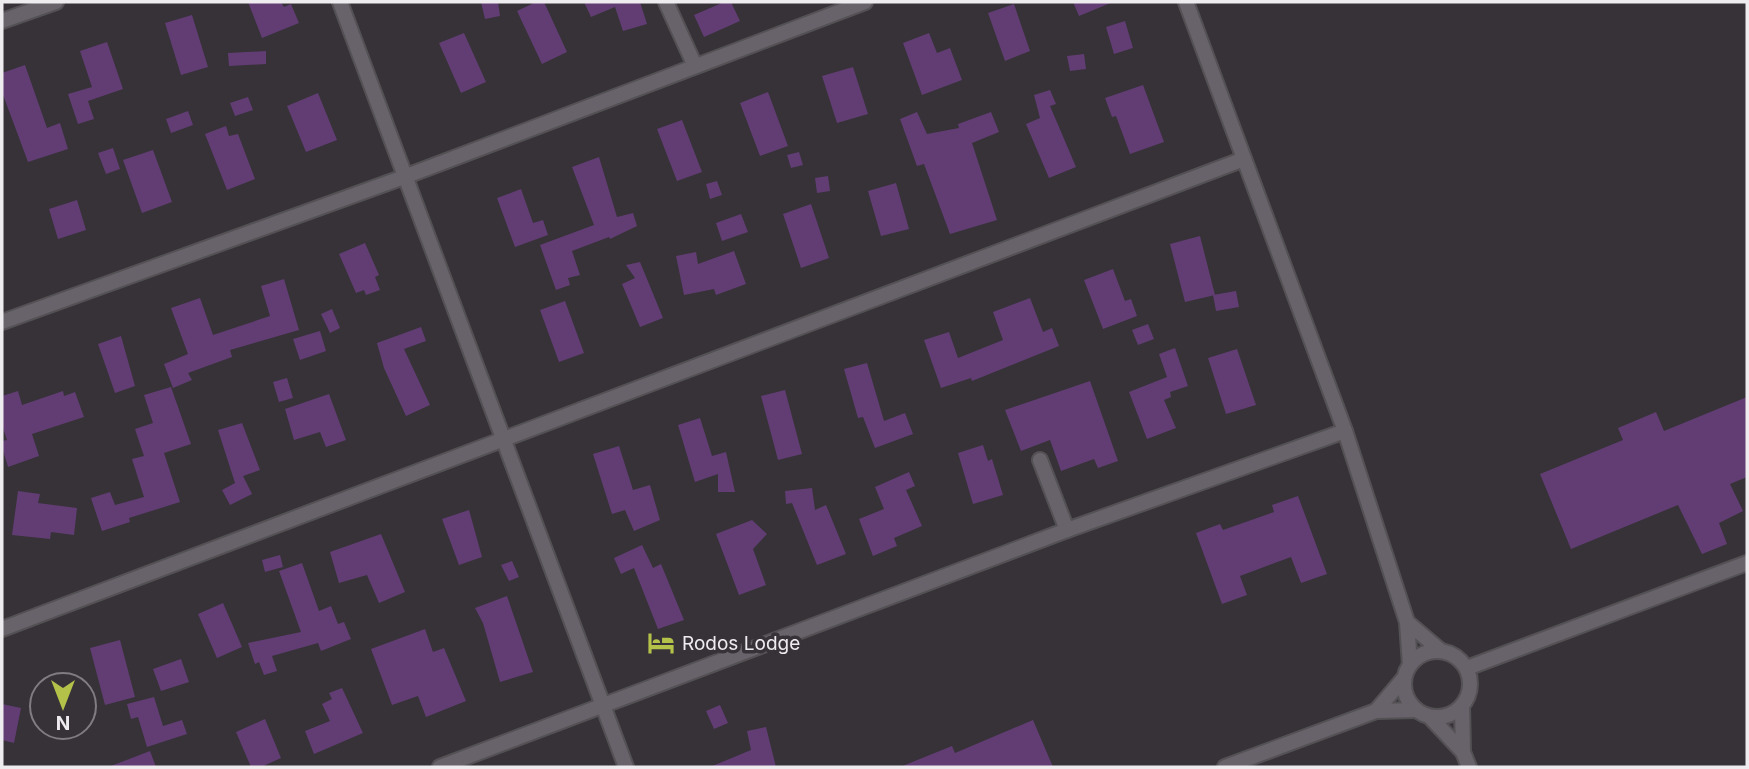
<svg xmlns="http://www.w3.org/2000/svg" width="1749" height="769" font-family="Inter,sans-serif">
<style>
.building{fill:#613d73}
.lines{fill:none;stroke-linecap:round;stroke-linejoin:round}
.street-casing{stroke:#545155;stroke-width:18}
.street{stroke:#68636a;stroke-width:14}
.labels{text-anchor:middle;stroke-width:7;stroke-linejoin:round;paint-order:stroke}
.poi-label{font-size:19px;fill:#efecf0;stroke:#363238;text-anchor:start}
</style>
<rect width="100%" height="100%" fill="#363238"/>
<g class="building">
<path d="M248,2H281L284,7L291,4L299,23L262,38Z"/>
<path d="M481,2H498L500,16L485,19Z"/>
<path d="M536,2H544L567,52L542,64L517,11Z"/>
<path d="M584,2H640L647,24L623,31L615,7L591,17Z"/>
<path d="M724,2H731L740,21L704,37L694,15Z"/>
<path d="M1073,2H1113L1079,16Z"/>
<path d="M1014,4L1030,51L1005,61L988,13Z"/>
<path d="M192,15L208,67L181,75L165,23Z"/>
<path d="M1125,21L1133,48L1114,54L1106,27Z"/>
<path d="M464,33L486,82L461,93L439,43Z"/>
<path d="M929,33L937,53L950,48L962,80L922,95L903,43Z"/>
<path d="M107,42L123,89L88,101L94,119L78,124L68,94L92,87L80,51Z"/>
<path d="M266,51V64L229,66L228,53Z"/>
<path d="M1084,54L1086,69L1070,71L1067,56Z"/>
<path d="M25,65L47,128L60,123L68,149L28,162L2,92V73Z"/>
<path d="M853,67L868,114L837,123L822,76Z"/>
<path d="M1143,85L1164,142L1130,154L1116,116L1112,117L1105,98Z"/>
<path d="M1050,90L1056,104L1050,106L1076,167L1049,178L1026,124L1040,118L1034,95Z"/>
<path d="M768,92L788,146L760,156L740,103Z"/>
<path d="M318,93L337,140L306,152L287,106Z"/>
<path d="M248,97L253,110L235,116L230,103Z"/>
<path d="M188,111L193,125L171,133L166,119Z"/>
<path d="M917,112L927,134L959,128L958,124L991,112L999,132L972,143L997,220L950,234L924,164L917,166L900,119Z"/>
<path d="M682,120L702,172L677,181L657,129Z"/>
<path d="M226,126L229,136L238,134L255,179L227,190L205,134Z"/>
<path d="M113,148L120,169L106,174L98,153Z"/>
<path d="M153,150L172,202L142,213L123,160Z"/>
<path d="M799,152L803,165L791,168L787,155Z"/>
<path d="M599,157L617,217L633,213L637,226L610,239L609,237L572,251L580,275L568,278L570,285L556,290L540,245L594,225L572,167Z"/>
<path d="M828,176L830,191L817,193L815,178Z"/>
<path d="M717,181L722,195L710,199L706,184Z"/>
<path d="M896,183L909,229L881,236L868,191Z"/>
<path d="M521,189L533,223L543,220L548,235L515,247L497,198Z"/>
<path d="M77,200L86,230L58,239L49,209Z"/>
<path d="M811,204L829,258L801,268L783,214Z"/>
<path d="M741,214L748,232L722,241L716,223Z"/>
<path d="M1200,236L1215,295L1185,302L1170,244Z"/>
<path d="M365,243L379,275L375,277L380,290L366,295L364,290L356,293L339,254Z"/>
<path d="M734,251L746,284L716,295L714,289L684,295L676,256L696,252L698,264Z"/>
<path d="M640,262L663,318L640,327L622,284L635,278L626,265Z"/>
<path d="M1113,269L1125,301L1131,299L1137,316L1103,329L1084,280Z"/>
<path d="M284,279L299,330L230,350L232,357L188,373L192,380L173,388L164,364L188,354L171,308L200,298L213,335L270,316L261,286Z"/>
<path d="M1236,291L1239,307L1216,311L1213,295Z"/>
<path d="M1030,298L1043,332L1052,328L1059,346L972,381L971,378L941,388L924,340L949,332L958,358L1003,340L993,312Z"/>
<path d="M565,301L584,353L559,362L540,310Z"/>
<path d="M332,309L340,328L330,333L321,314Z"/>
<path d="M1148,324L1154,339L1138,345L1132,330Z"/>
<path d="M421,327L426,341L404,349L430,405L406,416L384,368L377,343Z"/>
<path d="M320,331L326,351L300,360L293,339Z"/>
<path d="M121,336L135,386L115,393L98,344Z"/>
<path d="M1175,348L1188,386L1170,392L1171,397L1164,400L1176,428L1147,439L1129,392L1167,377L1159,354Z"/>
<path d="M1237,349L1256,405L1226,414L1208,358Z"/>
<path d="M867,363L884,421L905,413L913,434L875,448L863,417L858,418L844,369Z"/>
<path d="M287,378L293,398L279,402L273,382Z"/>
<path d="M1090,381L1118,461L1098,468L1094,459L1061,471L1050,440L1021,451L1005,410Z"/>
<path d="M171,387L191,444L164,453L180,502L129,518L130,522L102,531L91,498L110,492L115,505L144,497L132,459L144,456L135,429L153,423L144,395Z"/>
<path d="M785,390L802,454L778,460L761,396Z"/>
<path d="M18,391L22,405L63,391L64,396L75,392L84,417L32,434L39,456L8,467L2,447V441L7,440L2,425V396Z"/>
<path d="M329,394L346,440L326,447L320,432L294,440L285,409Z"/>
<path d="M1747,397V477L1730,484L1743,511L1719,523L1727,544L1702,554L1678,505L1571,549L1540,474L1623,440L1618,428L1656,412L1664,431Z"/>
<path d="M700,418L712,456L726,452L735,492H718V474L695,482L678,425Z"/>
<path d="M242,423L260,470L243,476L252,494L230,505L222,490L235,483L218,430Z"/>
<path d="M983,445L988,461L992,459L1003,495L973,504L958,453Z"/>
<path d="M619,446L633,490L650,485L660,520L634,531L625,510L612,514L593,454Z"/>
<path d="M909,472L915,486L906,490L922,526L894,538L897,546L873,556L859,519L884,509L875,487Z"/>
<path d="M812,488L815,510L826,505L846,554L817,565L792,503L786,504L785,491Z"/>
<path d="M18,491L40,494L38,503L77,508L74,535L51,532L50,539L12,535Z"/>
<path d="M1298,496L1327,574L1301,583L1291,557L1240,576L1247,595L1222,604L1196,533L1220,524L1223,530L1274,512L1272,505Z"/>
<path d="M469,510L482,557L459,565L442,519Z"/>
<path d="M752,520L767,534L753,549L766,585L739,595L716,534Z"/>
<path d="M381,534L405,592L379,603L367,575L339,583L330,552Z"/>
<path d="M642,545L653,568L661,564L684,620L658,629L634,568L621,574L614,558Z"/>
<path d="M280,555L283,567L265,572L262,560Z"/>
<path d="M512,561L519,577L509,581L501,565Z"/>
<path d="M302,563L319,611L331,606L338,624L344,622L351,639L321,651L318,643L272,656L277,671L264,675L259,662L255,664L248,643L301,632L279,571Z"/>
<path d="M507,596L533,672L500,682L483,623L475,608Z"/>
<path d="M223,603L242,647L217,658L198,614Z"/>
<path d="M425,629L433,652L444,648L466,701L426,717L418,696L392,705L371,649Z"/>
<path d="M120,640L135,697L105,705L90,648Z"/>
<path d="M181,659L189,682L161,691L153,669Z"/>
<path d="M342,688L363,733L314,754L305,731L330,721L322,704L332,699L329,693Z"/>
<path d="M154,697L163,726L182,720L187,734L147,747L138,717L131,719L127,704Z"/>
<path d="M2,704L21,708L14,743L2,740Z"/>
<path d="M720,705L728,723L714,729L706,711Z"/>
<path d="M265,719L281,758L261,767H251L236,732Z"/>
<path d="M1033,720L1053,767H900L952,746L955,753Z"/>
<path d="M766,727L776,767H710L751,750L747,731Z"/>
<path d="M150,751L156,767H112L111,766Z"/>
</g>
<g class="lines">
<g class="street-casing">
<g id="street">
<path d="M340,2L626,767"/>
<path d="M666,2L695,66"/>
<path d="M1186,2L1345,431L1407,622L1410,665"/>
<path d="M2,21L56,2"/>
<path d="M2,322L404,177L865,2"/>
<path d="M1040,460L1067,530"/>
<path d="M1407,622L1441,651"/>
<path d="M2,629L1244,159"/>
<circle cx="1437" cy="684" r="33"/>
<path d="M1467,668L1747,563"/>
<path d="M1462,706L1463,752L1469,767"/>
<path d="M1376,711L1404,678"/>
<path d="M1430,717L1463,752"/>
<path d="M440,767L1067,530L1345,431"/>
<path d="M1225,767L1376,711L1415,710"/>
</g>
</g>
<use href="#street" class="street"/>
</g>
<defs>
<g id="hotel-bare" transform="scale(2.1)"><path d="M-6-4.5h1.5V1H6V5H4.5V3h-9V5H-6ZM-4 0a1.8 1.8 0 1 1 3.6 0ZM.5 0V-2.5h3Q6-2.5 6 0Z" fill="#b5c249" stroke="#363238" stroke-width="2.5" paint-order="stroke"/></g>
</defs>
<g fill-rule="evenodd">
<use href="#hotel-bare" x="661" y="643"/>
</g>
<g class="labels">
<g class="poi-label">
<text x="682" y="650">Rodos Lodge</text>
</g>
</g>
<rect width="1749" height="769" fill="none" stroke="#efecf0" stroke-width="7"/>
<g transform="translate(63 706) rotate(180)"><circle r="33" fill="#363238" stroke="#807c82" stroke-width="2"/>
<path d="M0-5L12 26L0 18L-12 26Z" fill="#b5c249"/>
<text y="-10" font-size="19" font-weight="bold" text-anchor="middle" fill="#efecf0">N</text>
</g>
</svg>
